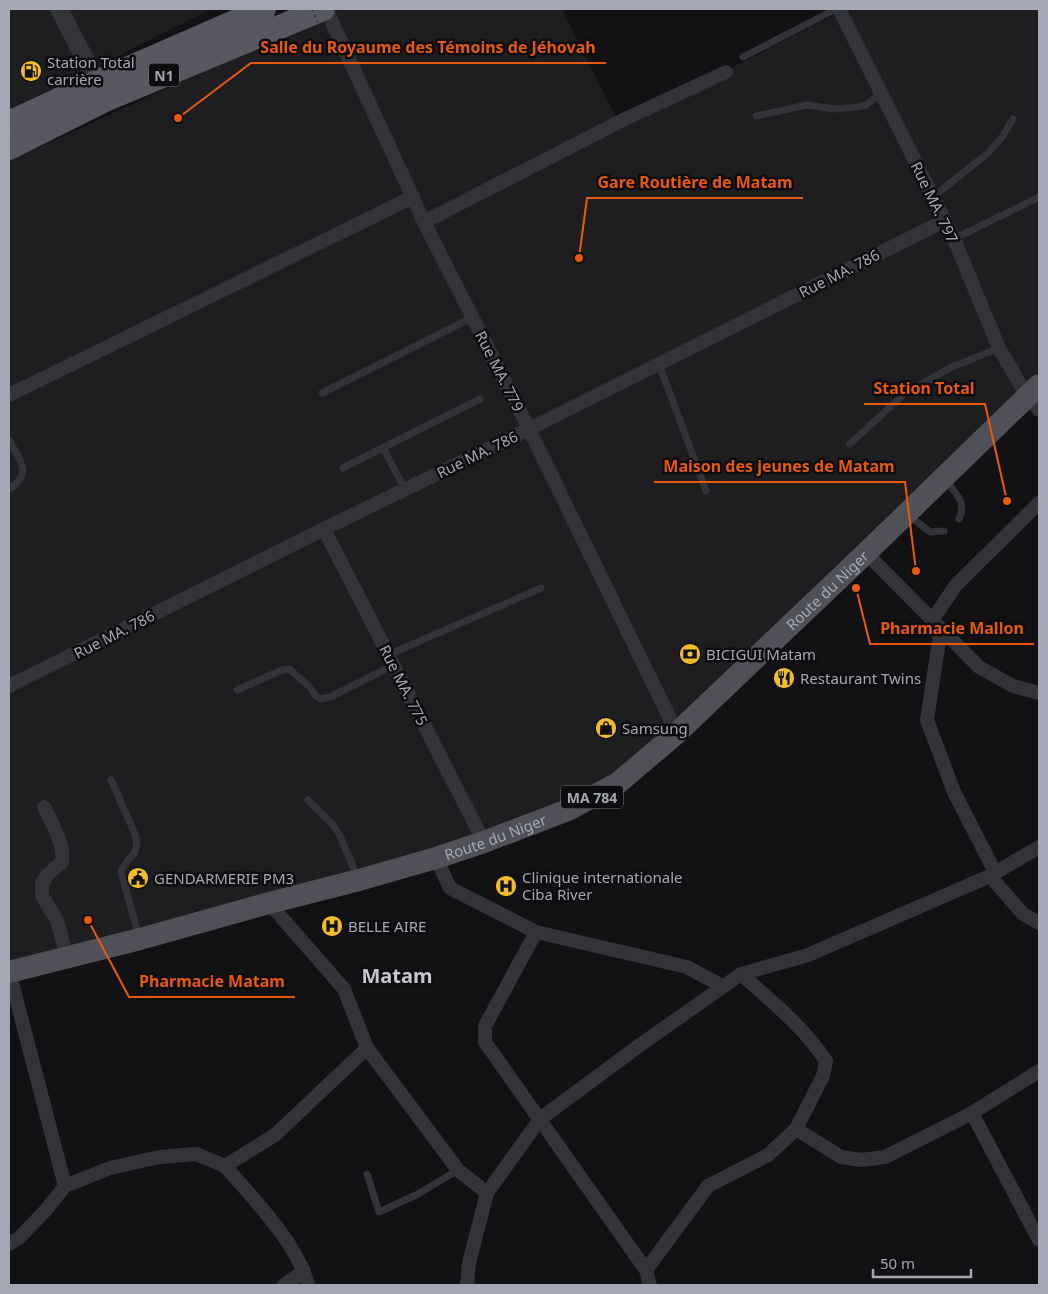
<svg xmlns="http://www.w3.org/2000/svg" width="1048" height="1294" font-family="'Noto Sans',sans-serif">
<rect width="100%" height="100%" fill="#121214"/>
<g fill="#1e1e21">
<polygon points="9,9 212,9 9,110"/>
<polygon points="339,9 562,9 616,118 729,69 834,15 833,9 1039,9 1039,387 677,733 568,810 9,972 9,161"/>
</g>
<g fill="none" stroke-linecap="round" stroke-linejoin="round">
<g stroke="#333439" stroke-width="7">
<polyline points="743,57 836,9"/>
<polyline points="756,116 807,105 834,109 858,107 866,105 881,93"/>
<polyline points="933,197 988,153 1002,137 1013,119"/>
<polyline points="954,239 1039,197"/>
<polyline points="659,364 706,491"/>
<polyline points="322,393 473,317"/>
<path d="M9 440C19 459 34 474 9 489"/>
<polyline points="850,444 904,394 950,368 999,348"/>
<polyline points="383,447 405,490"/>
<polyline points="343,468 480,399"/>
<path d="M946 481C956 494 967 502 959 519"/>
<polyline points="910,516 930,532 944,531"/>
<polyline points="388,655 541,588"/>
<polyline points="237,690 282,670 289,669 309,686 316,696 321,699 330,697 394,665"/>
<polyline points="111,780 135,834 137,844 134,854 127,861 121,872 139,937"/>
<polyline points="308,800 333,825 339,834 358,878"/>
<polyline points="367,1174 379,1212 418,1194 458,1170"/>
</g>
<g stroke="#333439" stroke-width="14">
<polyline points="326,9 424,222 529,429 677,733"/>
<polyline points="839,9 954,239 999,348 1027,396 1039,410"/>
<polyline points="424,222 625,119 726,72"/>
<polyline points="9,395 413,197"/>
<polyline points="324,529 484,842"/>
<polyline points="866,553 979,667 1013,686 1039,693"/>
<polyline points="933,619 956,585 1039,503"/>
<polyline points="941,628 927,720 954,792 995,872"/>
<polyline points="9,686 324,529 529,429 944,221"/>
<path d="M44 807C52 824 65 843 62 862L47 875 42 884V896L57 920 67 958"/>
<polyline points="436,858 450,888 536,932 687,967 722,986"/>
<polyline points="990,876 1023,914 1039,923"/>
<polyline points="269,903 344,989 367,1048 458,1170 487,1193"/>
<polyline points="536,932 485,1026 485,1042 646,1270 650,1285"/>
<polyline points="9,971 65,1186"/>
<path d="M741 974C771 1001 803 1026 826 1061L823 1076 796 1129"/>
<polyline points="972,1113 1039,1240"/>
<path d="M225 1166C254 1200 296 1241 308 1285"/>
<polyline points="9,1244 19,1238 45,1211 65,1186 110,1168 160,1157 196,1154 225,1166 275,1135 367,1048"/>
<polyline points="646,1270 708,1186 768,1155 796,1129 841,1157 861,1160 885,1157 972,1113 1039,1071"/>
<polyline points="284,1285 304,1271"/>
<polyline points="467,1285 469,1263 487,1193 540,1119 640,1045 741,974 808,955 990,876 1039,847"/>
</g>
<polyline stroke="#333439" stroke-width="18" points="59,9 97,82"/>
<path stroke="#4f5058" stroke-width="22" id="s1" d="M9 972 140 939 269 903 359 880 436 858 484 842 568 810 618 783 677 733 866 553 1039 385"/>
<g stroke="#575861" stroke-width="24">
<polyline points="9,123 97,82 264,9"/>
<polyline points="9,148 105,100 323,9"/>
</g>
<polyline stroke="#393b40" stroke-width="2.5" stroke-dasharray="2.5 4" stroke-linecap="butt" points="312,9 318,22"/>
</g>
<defs>
<g id="fuel-disc" transform="scale(1.125)"><circle r="9.5" fill="#f2bb2c" stroke="#0d0d0f"/><path d="M-5.5-6h7V0h2V4h1.3V-2.5L3-4.5l.8-.8L6-3V5H2.5V1h-1V6h-7ZM-4.2-4.7v3.2H.2V-4.7Z" fill="#111"/></g>
<g id="bank-disc" transform="scale(1.125)"><circle r="9.5" fill="#f2bb2c" stroke="#0d0d0f"/><path d="M-6-4H6V4H-6ZM0-2.3a2.3 2.3 0 1 0 0 4.6a2.3 2.3 0 1 0 0-4.6Z" fill="#111"/></g>
<g id="restaurant-disc" transform="scale(1.125)"><circle r="9.5" fill="#f2bb2c" stroke="#0d0d0f"/><path d="M-5-6h1v4h1v-4h1v4h1v-4h1v5L-1.5 .5V6h-2V.5L-5-1ZM5-6V6H3V1.5H1.5Q1.5-4 5-6Z" fill="#111"/></g>
<g id="shop-disc" transform="scale(1.125)"><circle r="9.5" fill="#f2bb2c" stroke="#0d0d0f"/><path d="M-5-2.5h2.3a2.7 3.5 0 0 1 5.4 0H5L5.5 6h-11ZM-1.5-2.5h3a1.5 2.3 0 0 0-3 0Z" fill="#111"/></g>
<g id="civic-disc" transform="scale(1.125)"><circle r="9.5" fill="#f2bb2c" stroke="#0d0d0f"/><path d="M-.6-6.5H3V-4.5H.6V-3L4-1V1h2V6H-6V1h2V-1L-.6-3ZM-1.2 2.5V6h2.4V2.5Z" fill="#111"/></g>
<g id="hospital-disc" transform="scale(1.125)"><circle r="9.5" fill="#f2bb2c" stroke="#0d0d0f"/><path d="M-5-5h3v3.5h4V-5h3V5h-3V1.5h-4V5h-3Z" fill="#111"/></g>
</defs>
<g fill-rule="evenodd">
<use href="#fuel-disc" x="31" y="71"/>
<use href="#bank-disc" x="690" y="654"/>
<use href="#restaurant-disc" x="784" y="678"/>
<use href="#shop-disc" x="606" y="728"/>
<use href="#civic-disc" x="138" y="878"/>
<use href="#hospital-disc" x="506" y="886"/>
<use href="#hospital-disc" x="332" y="926"/>
</g>
<g text-anchor="middle" dominant-baseline="central" stroke-width="5" stroke-linejoin="round" paint-order="stroke">
<g fill="#0d0d0f" stroke="#767a82" stroke-width="1">
<rect x="149" y="63.5" width="30" height="23" rx="4"/>
<rect x="561" y="785.5" width="62" height="23" rx="4"/>
</g>
<g font-size="14" font-weight="bold" fill="#a3a8b4">
<text x="164" y="75">N1</text>
<text x="592" y="797">MA 784</text>
</g>
<g font-size="15" fill="#a3a8b4" stroke="#0d0d0f" text-anchor="start">
<text x="47" y="62">Station Total<tspan x="47" dy="17">carrière</tspan></text>
<text x="706" y="654">BICIGUI Matam</text>
<text x="800" y="678">Restaurant Twins</text>
<text x="622" y="728">Samsung</text>
<text x="522" y="877">Clinique internationale<tspan x="522" dy="17">Ciba River</tspan></text>
<text x="154" y="878">GENDARMERIE PM3</text>
<text x="348" y="926">BELLE AIRE</text>
</g>
<g font-size="15" fill="#a3a8b4" stroke="#0d0d0f">
<text transform="translate(935 202) rotate(64)">Rue MA. 797</text>
<text transform="translate(839 273) rotate(-27)">Rue MA. 786</text>
<text transform="translate(500 371) rotate(63)">Rue MA. 779</text>
<text transform="translate(477 454) rotate(-26)">Rue MA. 786</text>
<text stroke="none"><textPath href="#s1" startOffset="924">Route du Niger</textPath></text>
<text transform="translate(114 634) rotate(-27)">Rue MA. 786</text>
<text transform="translate(404 685) rotate(63)">Rue MA. 775</text>
<text stroke="none"><textPath href="#s1" startOffset="505">Route du Niger</textPath></text>
</g>
<g font-size="20" font-weight="bold" fill="#c4c7d0" stroke="#0d0d0f">
<text x="397" y="975">Matam</text>
</g>
</g>
<path fill="none" stroke="#e8590c" stroke-width="2" d="M178 118L251 63H606M579 258L587 198H803M1007 501L985 404H864M916 571L905 482H654M856 588L870 644H1034M88 920L129 997H295"/>
<g fill="#e8590c" stroke="#0d0d0f" stroke-width="2">
<circle cx="178" cy="118" r="5"/>
<circle cx="579" cy="258" r="5"/>
<circle cx="1007" cy="501" r="5"/>
<circle cx="916" cy="571" r="5"/>
<circle cx="856" cy="588" r="5"/>
<circle cx="88" cy="920" r="5"/>
</g>
<g font-size="16" text-anchor="middle" font-weight="bold" fill="#e8590c" stroke="#0d0d0f" stroke-width="5" stroke-linejoin="round" paint-order="stroke">
<text x="428" y="53">Salle du Royaume des Témoins de Jéhovah</text>
<text x="695" y="188">Gare Routière de Matam</text>
<text x="924" y="394">Station Total</text>
<text x="779" y="472">Maison des jeunes de Matam</text>
<text x="952" y="634">Pharmacie Mallon</text>
<text x="212" y="987">Pharmacie Matam</text>
</g>
<rect width="1048" height="1294" fill="none" stroke="#a3a8b4" stroke-width="20"/>
<path d="M873 1269v8h98v-8" fill="none" stroke="#a3a8b4" stroke-width="2.5"/>
<text x="880" y="1269" font-size="15" fill="#a3a8b4" stroke="#0d0d0f" stroke-width="4" paint-order="stroke">50 m</text>
</svg>
